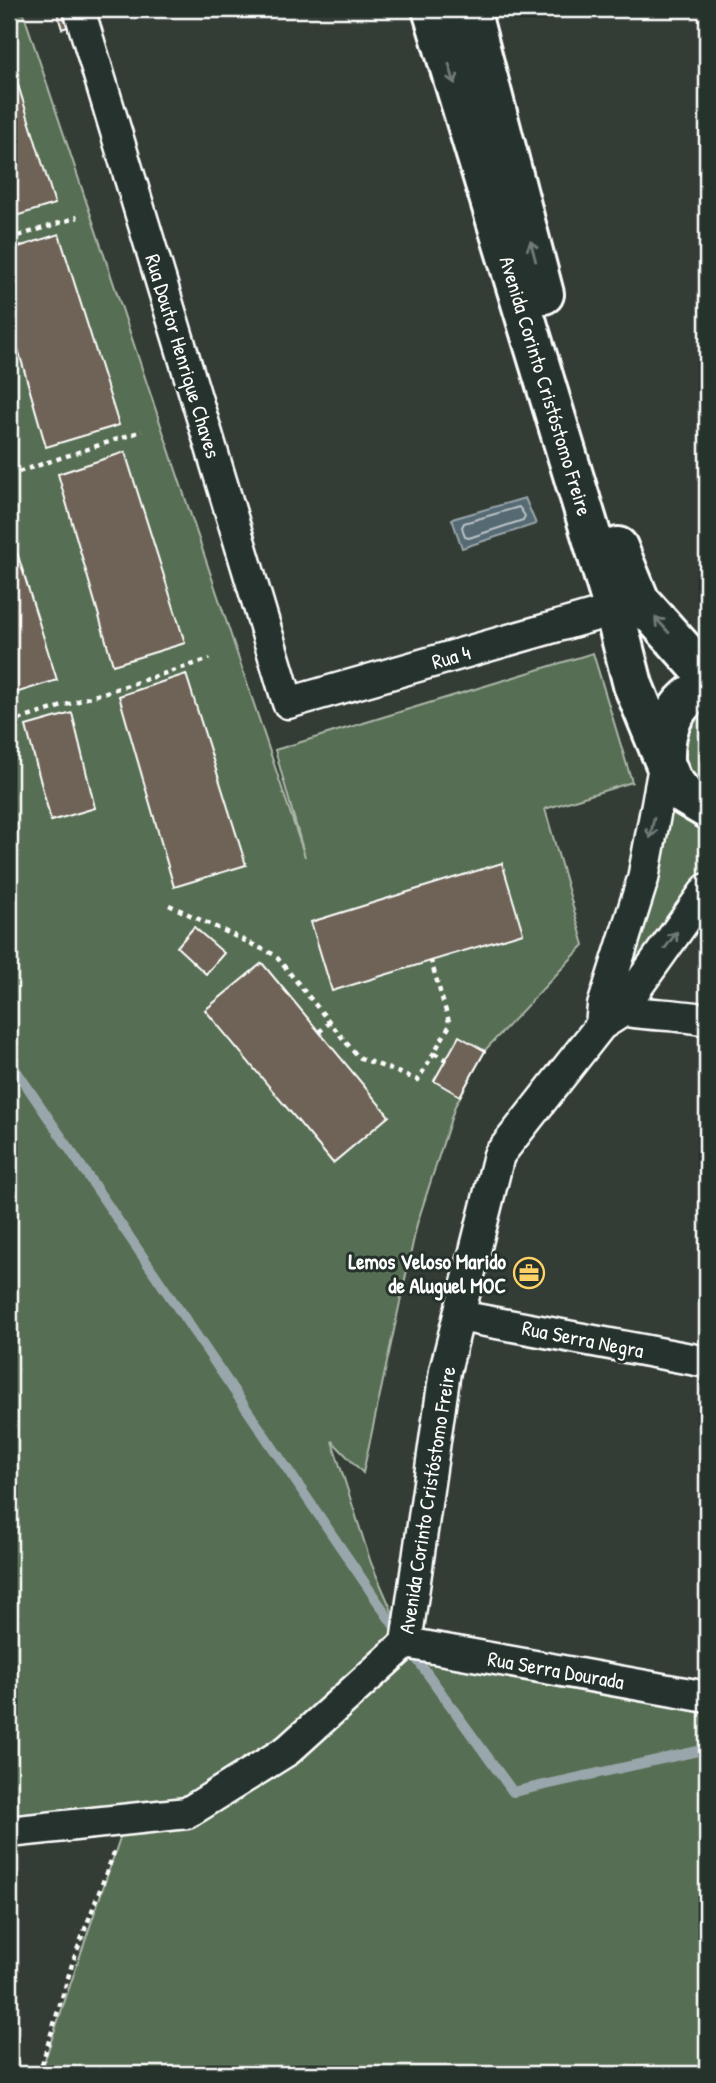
<svg xmlns="http://www.w3.org/2000/svg" width="716" height="2083" font-family="'Patrick Hand',sans-serif">
<rect width="100%" height="100%" fill="#343d35"/>
<filter id="ink" filterUnits="userSpaceOnUse"><feTurbulence type="fractalNoise" baseFrequency=".0143" numOctaves="2"/><feDisplacementMap in="SourceGraphic" scale="14" xChannelSelector="R" yChannelSelector="G"/><feConvolveMatrix kernelMatrix="1 2 1 2 8 2 1 2 1" color-interpolation-filters="sRGB"/></filter>
<g filter="url(#ink)">
<g fill="#576e53" stroke="#abb6a9" stroke-width="2">
<polygon points="9,9 22,9 305,857 275,750 593,653 632,782 545,809 584,945 486,1049 455,1106 417,1224 363,1473 332,1441 371,1563 406,1643 707,1697 707,2074 40,2074 126,1820 9,1831"/>
<polygon points="707,694 707,803 671,741"/>
<polygon points="668,788 707,815 707,877 652,951 620,984"/>
</g>
<polygon fill="#556a73" stroke="#99a6ab" stroke-width="2" points="525,498 536,524 462,548 452,519"/>
<g fill="none" stroke-linecap="round" stroke-linejoin="round">
<polygon stroke="#bbc3c7" stroke-width="2" points="519,507 525,516 523,520 469,538 465,537 462,527 464,523"/>
<g stroke="#99a6ab" stroke-width="10">
<polyline points="9,1060 401,1636"/>
<polyline points="411,1651 513,1792 707,1749"/>
</g>
</g>
<g fill="#6e6457" stroke="#fff" stroke-width="2">
<polygon points="56,9 71,9 76,24 62,29"/>
<polygon points="9,56 55,204 9,218"/>
<polygon points="59,234 119,425 46,447 9,317 9,250"/>
<polygon points="125,452 185,643 113,665 58,474"/>
<polygon points="9,527 57,680 9,695"/>
<polygon points="186,674 246,865 174,887 119,696"/>
<polygon points="72,713 95,808 51,821 26,726"/>
<polygon points="502,863 523,933 332,991 311,922"/>
<polygon points="194,927 224,953 206,974 177,947"/>
<polygon points="262,963 389,1116 333,1163 205,1010"/>
<polygon points="459,1036 485,1051 460,1096 434,1081"/>
</g>
<g fill="none" stroke-linecap="round" stroke-linejoin="round">
<g stroke="#fff" stroke-width="35">
<g id="minor">
<polyline points="79,9 288,703 614,610"/>
<path d="M607 1007C640 1016 674 1013 707 1020"/>
<polyline points="601,1025 603,1006 643,879 665,761"/>
<polyline points="459,1316 707,1362"/>
<polyline points="406,1643 707,1697"/>
<polyline points="9,1832 187,1813 288,1750 406,1643 445,1371 499,1155 601,1025 623,1011 635,990 707,889"/>
</g>
</g>
<g stroke="#fff" stroke-width="44">
<g id="tertiary">
<polyline points="432,9 614,610 633,685 672,780 685,796 707,809"/>
<polyline points="470,9 544,294"/>
<polyline points="618,547 640,601 707,676"/>
<path d="M665 761C664 727 675 700 707 686"/>
</g>
</g>
<g stroke="#fff" stroke-width="4.5" stroke-dasharray="5 5" stroke-linecap="butt">
<polyline points="9,239 78,217"/>
<polyline points="9,475 142,431"/>
<polyline points="9,723 210,659"/>
<polyline points="169,905 275,955 358,1057 418,1080 450,1025 431,961"/>
<polyline points="319,1032 330,1022"/>
<polyline points="434,1053 446,1060"/>
<polyline points="39,2074 73,1961 115,1850"/>
</g>
<use href="#minor" stroke="#26332d" stroke-width="30"/>
<use href="#tertiary" stroke="#26332d" stroke-width="38"/>
</g>
<defs><path id="oneway-shaft" d="M-6 0H5M1.5-3L5.5 0L1.5 3" fill="none" stroke-width="1.6" stroke-linecap="round" stroke-linejoin="round" transform="scale(1.75)"/></defs>
<g stroke="#727a76">
<use href="#oneway-shaft" transform="translate(452 74) rotate(73)"/>
<use href="#oneway-shaft" transform="translate(533 251) rotate(-105)"/>
<use href="#oneway-shaft" transform="translate(662 625) rotate(-132)"/>
<use href="#oneway-shaft" transform="translate(652 828) rotate(101)"/>
<use href="#oneway-shaft" transform="translate(671 940) rotate(-54)"/>
</g>
</g>
<defs>
<g id="office-ring" transform="scale(1.575)"><circle r="9.5" fill="#26332d" stroke="#ffd166" stroke-width="1.5"/><path d="M-6-3h4V-5.5h4V-3h4V5H-6ZM-1-4.5V-3h2v-1.5ZM-6 0V1H6V0Z" fill="#ffd166"/></g>
</defs>
<g fill-rule="evenodd">
<use href="#office-ring" x="529" y="1273"/>
</g>
<g text-anchor="middle" dominant-baseline="central" stroke-width="6" stroke-linejoin="round" paint-order="stroke">
<g font-size="21" fill="#fff" stroke="#26332d">
<text transform="translate(183 356) rotate(73)">Rua Doutor Henrique Chaves</text>
<text transform="translate(546 386) rotate(73)">Avenida Corinto Cristóstomo Freire</text>
<text transform="translate(451 657) rotate(-16)">Rua 4</text>
<text transform="translate(583 1339) rotate(11)">Rua Serra Negra</text>
<text transform="translate(427 1500) rotate(-81)">Avenida Corinto Cristóstomo Freire</text>
<text transform="translate(556 1670) rotate(10)">Rua Serra Dourada</text>
</g>
<g font-size="21" font-weight="bold" fill="#fff" stroke="#26332d" text-anchor="end">
<text x="506" y="1261">Lemos Veloso Marido<tspan x="506" dy="24">de Aluguel MOC</tspan></text>
</g>
</g>
<rect width="716" height="2083" fill="none" stroke="#26332d" stroke-width="35"/>
<rect x="18" y="18" width="681" height="2048" fill="none" stroke="#fff" stroke-width="2.5" filter="url(#ink)"/>
</svg>
